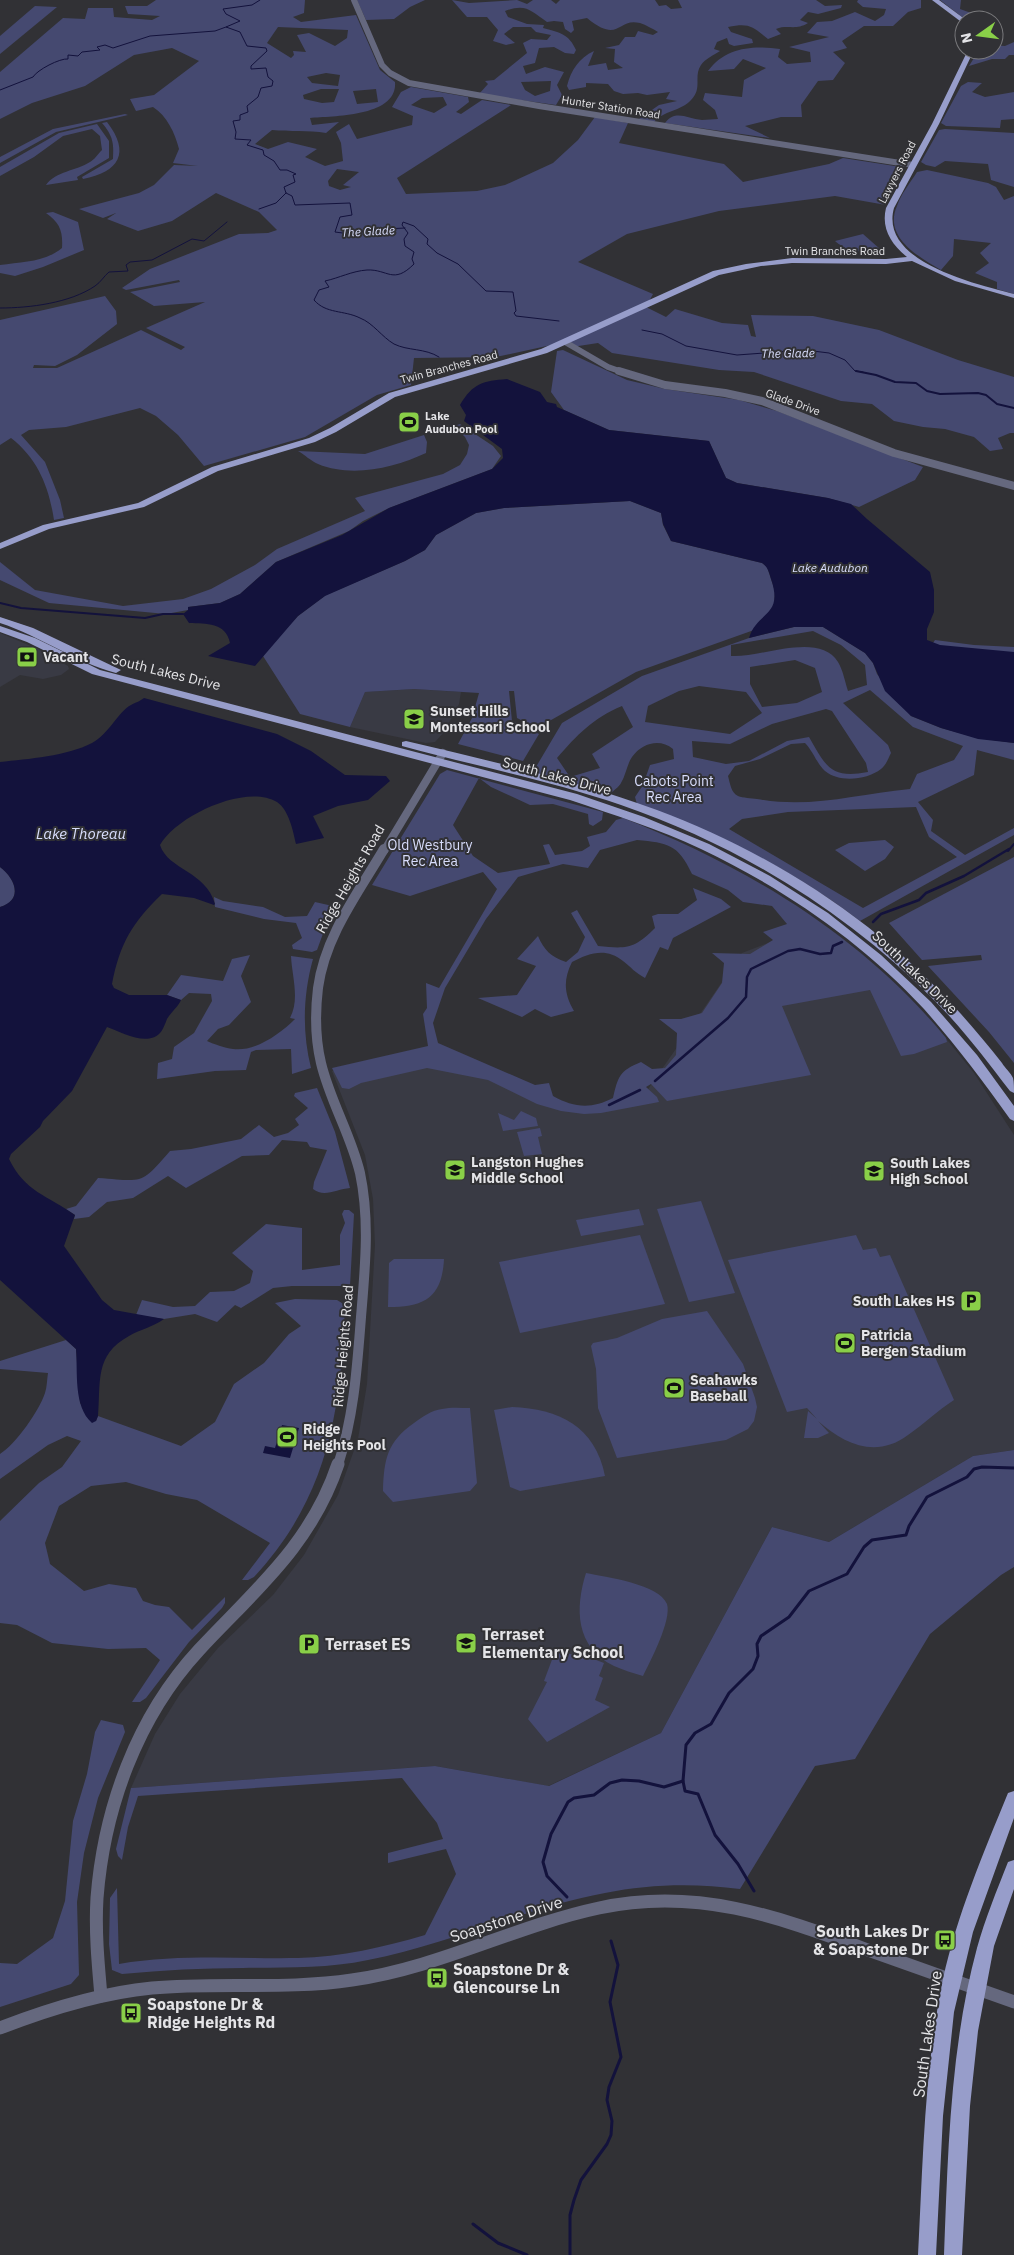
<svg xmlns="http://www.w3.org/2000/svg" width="1014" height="2255" font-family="'IBM Plex Sans',sans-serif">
<rect width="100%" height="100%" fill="#313135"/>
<g fill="#393a44">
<polygon points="0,633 38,649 68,666 69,669 61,675 43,679 20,675 0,687"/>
<polygon points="414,689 461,692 459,704 444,732 435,742 426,743 350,727 365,692"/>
<polygon points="820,923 931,1020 974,1073 1014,1135 1014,1450 973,1456 829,1542 772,1527 661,1733 548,1786 435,1766 131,1788 155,1734 180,1694 218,1648 273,1595 304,1555 338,1495 358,1439 367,1384 375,1245 373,1199 365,1155 332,1071 433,1046 579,1110 642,1098 742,953"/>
</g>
<g fill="#454970" fill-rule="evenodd">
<path d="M156 0H305L304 13 293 17 301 22 356 15 380 70 395 82C398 117 333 116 310 118L312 125 339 122 326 133C308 130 290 132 272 130L255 144 268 149 288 142 317 149 305 157 325 166 343 161 341 143 336 132 349 124 357 139 412 125 413 116 392 107 401 92 411 87 468 97 469 102 456 112 461 114 482 100 511 105 397 178 406 194 477 191 505 185 553 163 578 140 595 117 628 123 619 143 724 164 743 182 829 164 843 158 901 167 886 205 835 196 719 211 627 234 578 262 653 294 646 307 666 317 675 309 722 323 748 325 751 336 756 337 751 315 813 316 879 330 958 360 1014 377V433H1010L998 438 1003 449 990 451 974 437 945 429 923 427 894 421 872 404 841 401 754 372 719 370 612 353 598 343 572 347 565 342 496 357 414 358 411 385 377 395 305 437 204 466 178 435 156 416 140 408 66 427 29 430 21 435 45 462 60 500 64 518 54 520C49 487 38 459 11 438L0 445V320L105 296 116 311 117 324 77 355 55 366 34 365 33 368H57L141 330 181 350 185 347 146 328 205 302 154 306 130 292 180 282 179 280 126 290 122 288 150 269 239 234 268 233 277 230 259 212 216 193 172 221 138 231 107 219 116 213 103 218 79 209 139 193 154 185 174 165 198 166 173 163 179 149C175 133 167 116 153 107L136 111 130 99 154 95 199 61 172 48 134 55 85 86 32 103 0 119V72L63 18 85 19 88 8H113L114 17 152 20 160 16 128 14 125 6H147ZM278 27 348 30 347 38 335 46 309 33 297 35 306 52 293 51 294 55 291 58 267 43ZM326 73 340 75 338 86 312 83 307 77ZM321 89H339L334 102 322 103 304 99 303 95ZM376 89 378 102 357 104 353 91ZM443 97 447 105 434 113 411 105 422 98ZM337 169 359 172 343 185 351 187 340 190 329 186 328 181Z"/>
<polygon points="357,0 425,0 410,7 394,19 366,20"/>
<path d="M452 0 469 3 517 0 527 4 533 0H551L556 4 560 0H655L659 6 666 5 671 9 682 8 678 0H816L825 6 842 5 841 8 818 14 808 12 800 20 808 23C795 31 788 24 776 29L781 34 768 39C752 26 749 23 728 27L731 32 752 39 753 43 734 46 729 44 727 38 717 42 714 49 720 51C714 55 705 59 701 65 693 77 703 88 691 100 681 111 663 111 654 122L639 119 659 105 677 101 666 99 670 92 647 95 638 93 623 94 614 91 608 84 586 83V87L569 90 567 86C571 70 579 58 594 51L588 66 606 63 608 70 623 68 614 62 615 49 605 48 619 45 625 37H635L638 31 653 35 658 32C653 29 646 25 640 23 617 17 620 45 587 18L572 21 574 30 571 33 565 29 563 22 554 21 547 22C531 11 526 3 505 11L508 17 527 24 544 25 543 28C559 32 569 34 576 50L574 54 565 53 554 47 539 48 535 63 523 66 526 74 545 67 564 72 557 85 562 95 556 105 479 94 488 84 485 81 494 80 527 53 523 43 531 39 547 40 551 35 536 32 531 27H513L504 34 515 43 506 45 493 41 498 30 487 17H467ZM551 81 550 91 535 96 525 90 521 82Z"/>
<path d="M858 0H921V8L908 12 893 26H864L842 41 847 48 833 52 845 63 833 80 818 81 801 105 802 117H781L745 126 770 138 665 123C676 109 687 119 702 120 707 120 713 119 718 119L715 110 703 100 705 93 742 97 744 80 766 68 743 59 734 69 708 71C725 47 754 45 780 49L778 57 787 64 811 62 810 52 789 47 829 37 807 33 817 22 832 21 855 12 875 21 884 15 886 9 863 7 857 2Z"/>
<polygon points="940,0 961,0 960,9 985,18 966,20"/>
<polygon points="35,6 57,7 0,54 0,36"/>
<polygon points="1014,42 1014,55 1009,55 1005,59 992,59 969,66 979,50 994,50 994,45 1005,46"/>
<polygon points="968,82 982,83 972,92 985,97 1014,92 1014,119 1001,120 1000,128 946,126 941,123 961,86"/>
<polygon points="125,114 128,115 56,132 0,163 0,157 53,129"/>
<path d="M107 122C131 153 119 172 83 179L82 177 113 159C114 143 113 136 102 123Z"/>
<path d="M97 124 109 141V158L77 177 78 180 46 185C56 171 76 171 90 162 94 160 98 154 102 150L100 136 92 129 63 136 34 157 0 176V167L59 133Z"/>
<polygon points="945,129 1014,133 1014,187 991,180 988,164 945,161 935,167 926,165 921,162 939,130"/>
<path d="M927 170 988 183 996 187 1004 200 1014 196V294L997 289V282L975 273 989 263 980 253 991 243 954 239 953 256 941 270C919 257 883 237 897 206 901 194 910 183 917 172Z"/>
<path d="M53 212 78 222 84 250 43 267 15 276 0 273V265C22 262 45 262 62 248 63 231 60 223 46 213Z"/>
<path d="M863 234 880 249C863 253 849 253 835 241Z"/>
<polygon points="563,350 627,380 665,389 739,400 777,411 923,467 915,480 859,507 828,498 737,483 726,478 709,441 609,430 564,410 551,392 557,351"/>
<polygon points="460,424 493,446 501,456 492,469 389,508 363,521 349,531 276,562 240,594 220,603 188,607 188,610 166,614 49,603 0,580 0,562 35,590 123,606 183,599 211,589 255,565 277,549 365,511 355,498 358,497 443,474 460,465 467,454 469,445 465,437 454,426"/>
<path d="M424 435 427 442 426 453C394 468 352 478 318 464 311 461 305 455 298 451L365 454Z"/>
<polygon points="630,501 661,513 663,525 671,541 762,563 767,567 775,591 774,607 754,630 636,672 537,728 517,718 514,691 509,691 512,721 539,734 523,761 458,744 472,718 479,693 414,689 365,692 350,727 300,714 263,656 269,647 298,616 326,595 405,561 425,550 436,535 476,513 504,508"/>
<path d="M794 627H823L865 653 873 663 877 674 911 716 941 728 978 738 1014 743V760L977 750 974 775 918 802 933 820 931 831 965 855 1014 828V835L860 921C788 866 721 836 637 804L635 797 643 785 650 765 674 759 673 749C660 738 642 743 632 757 627 764 626 775 621 783 619 787 614 790 610 794L533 772 562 723 642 676 749 638ZM813 631 841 645 865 665 867 685 848 691C845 682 843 670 838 662 819 631 761 658 731 656V645ZM795 660 815 668 822 692 797 703 762 707 750 684V667ZM699 686 746 692 762 713 730 734 645 722 648 706 679 691ZM870 690 913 727 963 746 954 760 917 774 910 789C856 794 811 809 757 799 751 798 743 798 738 796 731 793 730 783 728 776L735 766 760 759 791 744 805 743C813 751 817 764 825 771 839 783 867 780 881 769 886 765 888 759 891 753L888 745 843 703ZM622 706 633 727 592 754 600 768 570 777 557 758C577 735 593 718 622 706ZM826 709 832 711 866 763 868 772C831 779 826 767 809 737L787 741 749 761 726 764 693 757 692 741 730 744 772 724ZM916 807 929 837 957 857 863 908 729 829 742 819 788 812Z"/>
<polygon points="935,640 974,645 1014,647 1014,654 931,646"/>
<path d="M447 770 603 812 602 820 593 826 589 824 588 814 553 804 530 805 491 787 479 778 453 825 473 856 498 873 550 864 543 845 549 844 555 855 582 851 590 846 587 837 606 832 616 820 623 818C746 866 861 935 946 1038L947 1042 914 1054 901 1056 870 990 782 1006 811 1075 667 1101 651 1084 646 1087 657 1097 659 1102 601 1113 584 1114 561 1111 537 1104 488 1080 427 1068 361 1083 349 1089 342 1088 332 1068 428 1046 423 1014 427 1008 426 983 439 988 497 889 483 872 410 896 372 885 440 774ZM637 840C668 843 678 844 692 874L728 890 743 902 772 906 787 924 763 932 773 940 750 954 712 953 724 963 722 983 702 1013 681 1019H659L677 1033 676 1055 665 1068 652 1069 641 1062C619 1071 618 1077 613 1098 592 1109 574 1108 553 1096L549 1083 535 1085 438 1043 433 1023 445 988 486 919 518 877 563 864 588 868 600 850Z"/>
<polygon points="885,840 894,847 885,859 865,871 835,850 849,843"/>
<polygon points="1014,857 1014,1063 989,1032 928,966 982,960 981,955 922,960 889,923"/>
<path d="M0 867C15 878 24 900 0 907Z"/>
<path d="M693 888 721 899 731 907 673 938 668 950 660 947 645 978C634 972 632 968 623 961 606 947 589 953 572 962 563 980 564 994 574 1011L551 1017 535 1009 522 1017 478 998 517 995 536 966 517 959 538 936C544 950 551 957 566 962L578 952 585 937 571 913 577 910 598 946C627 949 634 949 655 928L652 916 658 914H678L697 900Z"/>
<polygon points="214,897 223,901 263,907 285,917 307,916 315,902 337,907 324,931 317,950 312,952 293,949 292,945 302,938 296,923 264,919 215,907"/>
<path d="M250 955 241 976 251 1002 229 1025 218 1029 207 1041C214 1044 224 1048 233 1049 255 1052 280 1034 295 1019L290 1018C300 999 292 977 291 956L313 959C303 995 302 1032 311 1068L292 1074 291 1049 256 1050 251 1052 246 1070 215 1071 157 1079 158 1063 172 1059 174 1047 194 1033 212 1001 211 994 189 993 181 1000 167 995 181 975 223 981 232 959Z"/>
<path d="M317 1088 335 1132 350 1188C337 1189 324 1198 313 1189L314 1182 327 1150 310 1147 307 1142 282 1140 269 1155 242 1156 186 1188 168 1176 133 1198 107 1202 89 1217 74 1219 75 1215 66 1209 76 1206 98 1178C143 1181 140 1186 170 1151L191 1149 241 1139 259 1125 274 1137 288 1133 299 1125 295 1119 308 1108 294 1096 295 1093Z"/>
<polygon points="521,1111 536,1118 538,1126 503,1131 498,1113 514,1120"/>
<polygon points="540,1128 542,1136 538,1137 542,1154 524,1156 517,1132"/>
<polygon points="701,1201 735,1293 689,1302 657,1209"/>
<polygon points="639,1209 644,1225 581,1236 576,1220"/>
<polygon points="344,1210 349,1210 354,1214 350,1286 292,1286 273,1288 241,1308 235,1305 217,1322 195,1314 164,1319 136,1315 142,1300 173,1307 195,1306 210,1292 234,1291 250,1283 253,1271 232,1253 266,1224 302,1228 302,1270 340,1265 340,1235 345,1223 342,1214"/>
<polygon points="640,1235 665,1304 520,1333 499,1262"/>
<path d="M856 1235 863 1250 876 1248 880 1257 890 1255 954 1400C937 1411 924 1424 908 1435 876 1459 844 1444 818 1421L829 1433 818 1438H804L808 1411 817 1419 807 1408 787 1412 728 1260Z"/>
<path d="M394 1259H444C442 1298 424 1307 388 1307L389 1263Z"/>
<path d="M295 1299 337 1300 345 1305C341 1410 329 1496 254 1577L248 1580H242L270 1543 197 1500 166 1494 126 1482 91 1486 59 1506 45 1543 50 1564 84 1591 109 1584 136 1588 143 1601 155 1605 169 1607 192 1630 225 1597V1603L222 1608 189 1642 146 1698 140 1702H132L160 1660 146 1648 108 1649 52 1643 17 1625 0 1623V1521L39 1483 62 1467 81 1441 67 1436 48 1445 0 1479V1454C16 1444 39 1411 45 1393 47 1387 47 1379 48 1373L0 1369V1361L66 1340 76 1349 80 1403 96 1421 98 1416 181 1446 215 1422 234 1384 264 1363 289 1334 301 1326 275 1303Z"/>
<polygon points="707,1311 743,1364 755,1398 757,1407 754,1421 748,1429 726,1440 617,1458 598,1408 596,1369 591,1346 593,1343 617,1338 662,1319"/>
<path d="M512 1407C559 1409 595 1426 605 1476L520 1491 510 1487 494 1410Z"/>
<path d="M470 1408 477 1483 470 1491 393 1502 383 1491C384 1459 387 1442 414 1423 422 1417 432 1410 442 1409 451 1407 461 1408 470 1408Z"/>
<path d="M1014 1450V1567L1001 1575 930 1634 855 1759 815 1766 740 1889C695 1883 649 1884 605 1893 524 1908 448 1945 368 1960 326 1969 285 1967 243 1968 203 1968 163 1970 122 1974L112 1970 109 1944 110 1898 117 1888 119 1964C178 1954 238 1959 298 1958 341 1957 384 1947 425 1935L456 1874 446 1849 388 1863V1853L443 1839 437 1823 402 1778 138 1796 128 1827 122 1860 118 1856 116 1849 131 1788 435 1766 549 1786 661 1733 772 1527 829 1542 973 1456Z"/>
<path d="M586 1573C606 1577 659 1584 667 1604 672 1620 650 1662 643 1676 633 1673 623 1670 614 1666 575 1647 575 1608 586 1573Z"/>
<polygon points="556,1649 576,1656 578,1653 604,1663 599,1676 603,1678 595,1700 610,1707 547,1742 528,1719 547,1682 544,1681"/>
<polygon points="101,1720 123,1725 125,1732 98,1798 84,1853 77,1902 79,1975 71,1984 0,2007 0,1963 17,1964 53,1938 65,1901 73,1821 87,1774 95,1732"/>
</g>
<g fill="#13123c">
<path d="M507 379 540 392 547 402 556 404 557 407 564 410 609 430 709 441 726 478 737 483 828 498 851 504 867 519 930 572 934 590V612L927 629V640L940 645 1014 652V743L978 739 941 728 911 716 885 691 873 663 865 653 823 627H794L749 638C757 611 784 617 771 579 769 572 768 567 762 563L671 541 663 524 661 513 630 501 504 508 476 513 436 535 425 550 405 561 325 596 298 616 255 666 208 656 230 643C226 622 206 624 189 623L183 614 188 610V607L220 603 240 594 276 562 342 535 389 508 492 469 503 458 502 449 464 421 466 415 460 405C473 383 483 381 507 379Z"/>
<path d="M144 698 277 734 311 751 345 775 386 776 390 781 368 800 338 806 313 816 324 838 296 844C293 831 289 810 277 802 246 783 176 816 160 845 168 870 206 871 215 904L214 905 194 898 162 894C132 923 120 943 112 984L114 988 129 995H167L181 1000C178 1007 171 1012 167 1019 165 1024 163 1030 160 1033 147 1047 121 1032 107 1027L72 1091 43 1121 40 1127 11 1154 9 1159C25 1192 47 1195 75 1215L64 1246 102 1300 114 1310 164 1319C153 1327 141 1329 129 1336 94 1355 101 1382 98 1416L96 1421 92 1423C73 1406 78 1372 76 1349L0 1280V907C24 900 15 878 0 867V762C28 759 67 756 92 743 108 735 119 711 131 705 136 702 139 702 144 698Z"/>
<polygon points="282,1425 299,1428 290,1458 263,1453 265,1446 275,1448"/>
</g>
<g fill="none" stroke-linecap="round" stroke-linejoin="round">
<g stroke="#13123c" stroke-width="1">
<polyline points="260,0 252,5 223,9 226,14 240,21 226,27 240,32 247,46 266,48 267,51 251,66 251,69 266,68 268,77 273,81 272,86 261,88 258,97 247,106 248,112 240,115 240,120 233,121 236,132 235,139 251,140 247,145 263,150 264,155 274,161 280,170 287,170 296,174 293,175 295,182 284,187 286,193 292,196 295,205 350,203 352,215 340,217 335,232 350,234 368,230 405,228"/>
<path d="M0 90 33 77C37 70 60 58 68 59V55L78 56 82 52 100 50 97 47 105 45 113 48 150 36 215 31 226 27"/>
<polyline points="259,209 276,203 286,193"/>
<path d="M0 308C30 308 70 303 95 286 101 282 104 276 109 272L128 271 126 265 130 262 152 260 192 239 204 241 227 222"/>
<polyline points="642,330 662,334 686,346 737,355 805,350 829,353 845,360 855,371 863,372"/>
<path d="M439 357C425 348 408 351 394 344 382 337 373 323 360 318 344 310 326 314 314 300L319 290 329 287 325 281C339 278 352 271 367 270 388 269 393 285 414 264L412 259 414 252 405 246 404 239 408 233 402 225 403 222 414 226 428 239 427 244 437 253 458 264 486 291 513 292 516 311 514 313 516 316 559 321"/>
</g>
<g stroke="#13123c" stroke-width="2">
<polyline points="856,371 876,375 895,382 916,383 927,391 940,394 978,393 986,395 997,404 1014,408"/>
<polyline points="0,603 21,608 145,618 163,614 183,614"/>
<polyline points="1008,851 1014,844"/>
</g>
<g stroke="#13123c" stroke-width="2.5">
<polyline points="873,922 881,914 919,900 926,893 964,876 1009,849"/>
<polyline points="655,1081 728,1018 746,997 747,977 751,969 788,951 800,949 820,954 831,953 833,946 842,942"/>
<polyline points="609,1105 640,1090"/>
</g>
<g stroke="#13123c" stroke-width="3">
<polyline points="754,1891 738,1864 715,1835 698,1794 685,1791 683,1781 686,1745 695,1733 711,1724 729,1693 753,1669 758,1656 757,1644 761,1636 789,1617 809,1591 847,1574 864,1547 872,1540 906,1535 909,1526 927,1497 967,1477 974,1469 982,1467 1014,1468"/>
<polyline points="567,1897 547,1876 543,1862 551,1834 568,1802 574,1798 594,1795 610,1783 622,1780 639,1781 664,1787 683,1781"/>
<polyline points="473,2224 498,2243 527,2255"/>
<polyline points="570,2255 570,2215 574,2200 581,2180 607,2144 611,2135 612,2121 607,2100 609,2087 621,2057 610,2002 618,1965 611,1941"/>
</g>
<g stroke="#65687e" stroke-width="6">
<polyline points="354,0 382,65 390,73 409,83 539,106 913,165"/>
<polyline points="565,342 608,367 622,372"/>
</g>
<g stroke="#65687e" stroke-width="8">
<polyline points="619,371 665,385 725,393 762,401 894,453 1014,486"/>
<polyline points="384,851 443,753"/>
</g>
<path stroke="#65687e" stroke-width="10" d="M338 1465C354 1416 357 1368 361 1317 365 1269 370 1220 360 1173 351 1135 330 1101 321 1063 315 1038 315 1013 318 988 325 936 358 893 384 849"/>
<g stroke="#65687e" stroke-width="13">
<path d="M101 1996C98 1963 95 1930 97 1898 104 1808 137 1717 199 1650 254 1591 311 1545 338 1464"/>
<path d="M0 2028C49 2009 100 1993 152 1988 219 1982 286 1990 352 1980 438 1968 515 1926 599 1908 696 1887 776 1916 865 1949 915 1967 964 1984 1014 2002"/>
</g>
<g fill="#979dca" fill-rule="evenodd">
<polygon points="932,0 939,0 966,20 964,24"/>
<path d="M968 50H974L939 124 894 208C879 262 976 284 1014 294V298L955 281 912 261 886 264 792 263 761 266 719 275 547 353 395 397 336 432 315 442 218 471 144 507 49 529 0 549V543L43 525 138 503 212 467 309 438 330 428 389 393 541 349 713 271 746 264 792 258 886 259 907 257C891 244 881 228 886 208L932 124Z"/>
<path d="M0 617 33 628 121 670 116 673C75 662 40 636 0 623Z"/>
<path d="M0 626 35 638 100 670 577 794 644 817 709 844 770 876 828 913 881 955 931 1002 977 1055 1014 1106V1121L1010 1119C983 1081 955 1044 924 1009 862 942 783 888 701 849 659 829 614 815 570 800L92 674 27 642 0 632Z"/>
<path d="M406 741C490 761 575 780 657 810 772 853 879 922 961 1014 975 1030 989 1046 1002 1063 1005 1068 1011 1073 1013 1078 1014 1082 1014 1088 1014 1093L1010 1091C986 1060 963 1029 935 1001 847 912 740 846 621 805 549 780 475 766 402 746V742Z"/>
<path d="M1014 1791V1818L973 1932 954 2012 943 2116 936 2255H918C923 2163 924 2070 943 1979 957 1915 983 1854 1008 1793Z"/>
<path d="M1014 1860V1889L994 1946 978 2031 970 2106 962 2255H944C948 2153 950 2048 977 1948 985 1919 997 1890 1008 1862Z"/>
</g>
</g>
<defs>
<g id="stadium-square" transform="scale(1.125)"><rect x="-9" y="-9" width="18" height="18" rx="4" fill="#89cf48" stroke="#313135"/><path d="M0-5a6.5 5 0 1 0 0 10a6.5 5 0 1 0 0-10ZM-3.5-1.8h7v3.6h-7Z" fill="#111"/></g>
<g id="bank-square" transform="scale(1.125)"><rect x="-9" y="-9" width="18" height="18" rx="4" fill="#89cf48" stroke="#313135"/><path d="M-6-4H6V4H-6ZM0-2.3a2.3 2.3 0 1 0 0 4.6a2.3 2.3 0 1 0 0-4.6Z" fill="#111"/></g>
<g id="school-square" transform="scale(1.125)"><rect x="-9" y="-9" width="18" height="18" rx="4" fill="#89cf48" stroke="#313135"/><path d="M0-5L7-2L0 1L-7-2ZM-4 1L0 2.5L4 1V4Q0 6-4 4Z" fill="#111"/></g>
<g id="parking-square" transform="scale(1.125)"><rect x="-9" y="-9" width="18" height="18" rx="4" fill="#89cf48" stroke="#313135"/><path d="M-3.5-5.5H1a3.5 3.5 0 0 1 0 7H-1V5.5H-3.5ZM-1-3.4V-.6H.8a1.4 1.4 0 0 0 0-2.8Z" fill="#111"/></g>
<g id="bus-square" transform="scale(1.125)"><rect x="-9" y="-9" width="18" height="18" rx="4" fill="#89cf48" stroke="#313135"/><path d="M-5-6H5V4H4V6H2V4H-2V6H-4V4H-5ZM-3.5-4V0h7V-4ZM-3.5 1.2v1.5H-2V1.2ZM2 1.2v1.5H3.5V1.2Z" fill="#111"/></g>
</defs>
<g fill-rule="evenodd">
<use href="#stadium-square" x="409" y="422"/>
<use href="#bank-square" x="27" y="657"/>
<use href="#school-square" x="414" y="719"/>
<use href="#school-square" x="455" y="1170"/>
<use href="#school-square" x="874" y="1171"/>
<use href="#parking-square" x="971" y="1301"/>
<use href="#stadium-square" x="845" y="1343"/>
<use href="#stadium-square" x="674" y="1388"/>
<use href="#stadium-square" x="287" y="1437"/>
<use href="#school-square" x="466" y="1643"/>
<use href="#parking-square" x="309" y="1644"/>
<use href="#bus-square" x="945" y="1940"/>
<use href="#bus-square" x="437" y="1978"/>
<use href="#bus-square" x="131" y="2013"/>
</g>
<g text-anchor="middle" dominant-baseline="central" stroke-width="4" stroke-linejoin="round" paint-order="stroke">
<g font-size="11" fill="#e4e4e7" stroke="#313135">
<text transform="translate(611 107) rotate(9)">Hunter Station Road</text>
<text transform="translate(897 172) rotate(-63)">Lawyers Road</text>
<text x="835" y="251">Twin Branches Road</text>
<text transform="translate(449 367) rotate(-15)">Twin Branches Road</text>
<text transform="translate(793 402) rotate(20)">Glade Drive</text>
</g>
<g font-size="11" font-weight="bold" fill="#e4e4e7" stroke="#313135" text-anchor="start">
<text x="425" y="416">Lake<tspan x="425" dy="13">Audubon Pool</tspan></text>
</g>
<g font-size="12" font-style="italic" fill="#d9defd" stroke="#313135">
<text transform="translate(368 231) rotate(-3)">The Glade</text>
<text transform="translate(788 353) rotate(-1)">The Glade</text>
<text x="830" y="567">Lake Audubon</text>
</g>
<g font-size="14" font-weight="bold" fill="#e4e4e7" stroke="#313135" text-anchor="start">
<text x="43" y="657">Vacant</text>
<text x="430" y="711">Sunset Hills<tspan x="430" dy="16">Montessori School</tspan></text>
<text x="471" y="1162">Langston Hughes<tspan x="471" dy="16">Middle School</tspan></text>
<text x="890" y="1163">South Lakes<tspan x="890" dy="16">High School</tspan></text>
<text x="955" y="1301" text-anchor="end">South Lakes HS</text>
<text x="861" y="1335">Patricia<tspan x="861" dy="16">Bergen Stadium</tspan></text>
<text x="690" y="1380">Seahawks<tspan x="690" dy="16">Baseball</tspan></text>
<text x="303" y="1429">Ridge<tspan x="303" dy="16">Heights Pool</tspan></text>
</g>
<g font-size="14" fill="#e4e4e7" stroke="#313135">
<text transform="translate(166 672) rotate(14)">South Lakes Drive</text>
<text transform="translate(557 776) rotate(15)">South Lakes Drive</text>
<text transform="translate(350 879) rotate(-60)">Ridge Heights Road</text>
<text transform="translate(915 972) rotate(44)">South Lakes Drive</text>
<text transform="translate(343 1346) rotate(-85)">Ridge Heights Road</text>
</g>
<g font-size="14" fill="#d8ddfc" stroke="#313135">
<text x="674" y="781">Cabots Point<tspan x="674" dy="16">Rec Area</tspan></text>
<text x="430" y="845">Old Westbury<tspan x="430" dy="16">Rec Area</tspan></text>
</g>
<g font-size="15" font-style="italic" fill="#d9defd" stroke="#313135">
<text x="81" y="833">Lake Thoreau</text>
</g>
<g font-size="16" font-weight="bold" fill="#e4e4e7" stroke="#313135" text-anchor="start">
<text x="482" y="1634">Terraset<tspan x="482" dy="18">Elementary School</tspan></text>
<text x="325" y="1644">Terraset ES</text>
<text x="929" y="1931" text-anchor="end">South Lakes Dr<tspan x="929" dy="18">&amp; Soapstone Dr</tspan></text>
<text x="453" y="1969">Soapstone Dr &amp;<tspan x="453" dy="18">Glencourse Ln</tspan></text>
<text x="147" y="2004">Soapstone Dr &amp;<tspan x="147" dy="18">Ridge Heights Rd</tspan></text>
</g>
<g font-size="16" fill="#e4e4e7" stroke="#313135">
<text transform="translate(506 1919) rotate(-18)">Soapstone Drive</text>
<text transform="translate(927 2034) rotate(-82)">South Lakes Drive</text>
</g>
</g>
<g transform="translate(979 35) rotate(256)"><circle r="24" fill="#313135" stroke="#79797c"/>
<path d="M0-4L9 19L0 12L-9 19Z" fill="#89cf48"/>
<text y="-8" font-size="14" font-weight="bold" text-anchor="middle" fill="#e4e4e7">N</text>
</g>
</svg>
